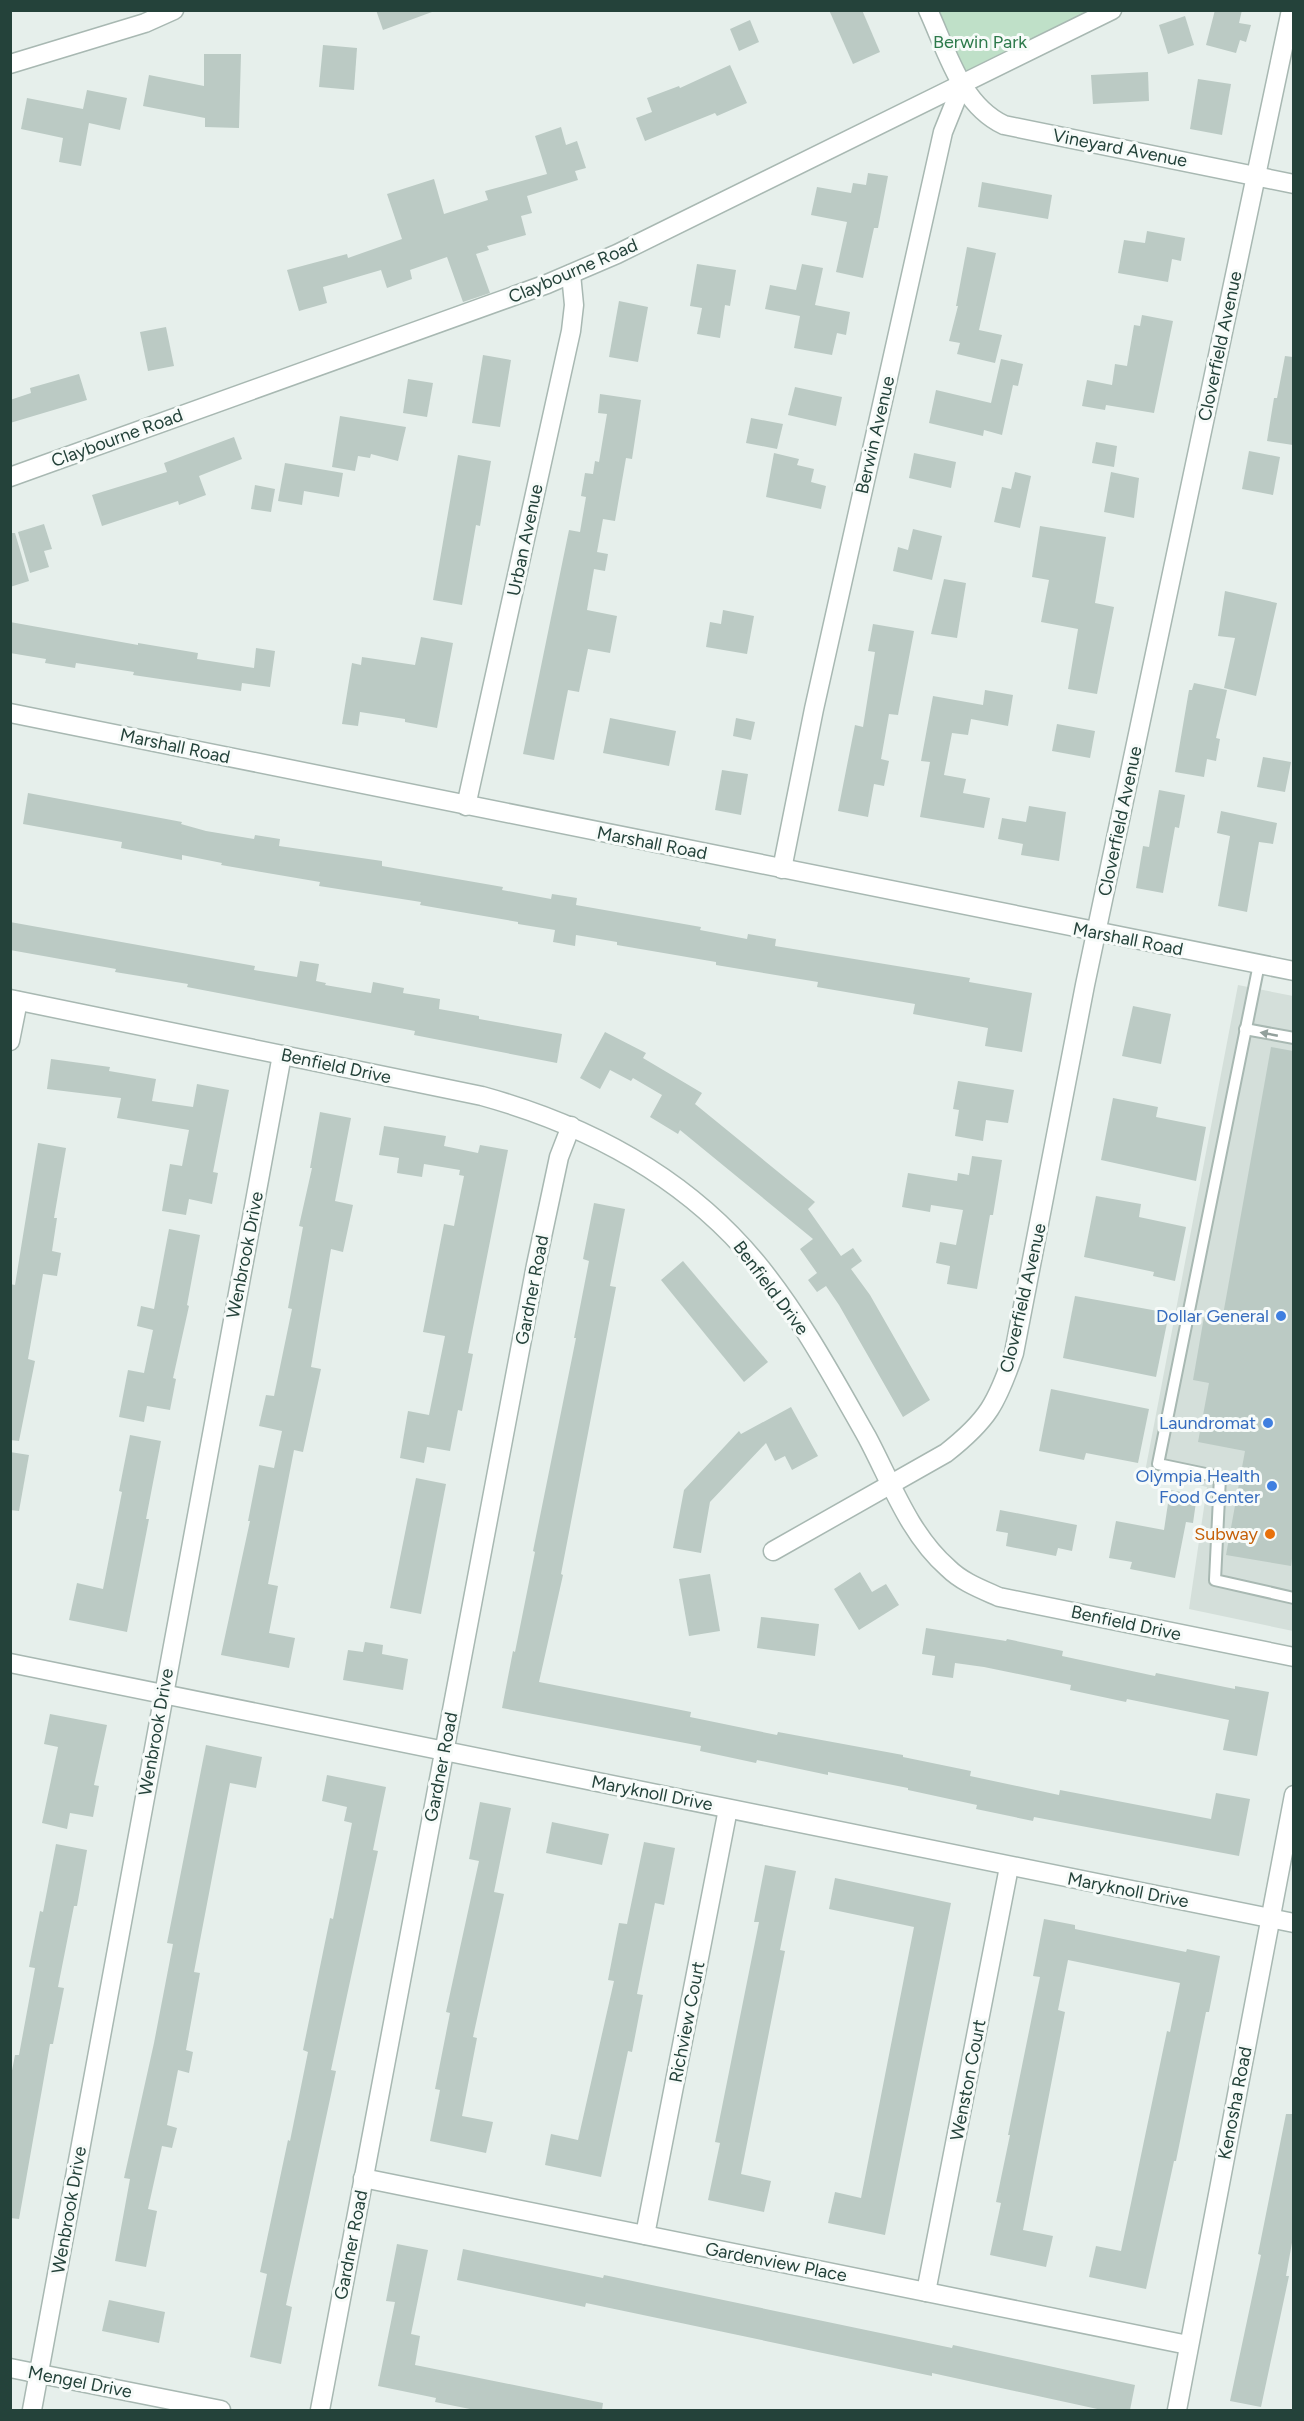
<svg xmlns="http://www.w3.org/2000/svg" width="1304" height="2421" font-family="Figtree,sans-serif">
<rect width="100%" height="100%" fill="#e6efeb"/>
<polygon fill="#d4dfda" points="1238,985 1293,996 1293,1631 1189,1609 1207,1487 1145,1472"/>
<polygon fill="#bfe0c8" points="928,11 1112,11 962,85"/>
<g fill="#bbcac4">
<polygon points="376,10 431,10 432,12 383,30"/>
<polygon points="829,10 862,10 880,52 853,64"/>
<polygon points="1215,10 1242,10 1239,23 1251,25 1246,42 1240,40 1236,53 1206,45"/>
<polygon points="1185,16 1194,45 1168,54 1159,25"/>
<polygon points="750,20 759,42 739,51 730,29"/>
<polygon points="323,45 357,48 354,90 319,87"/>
<polygon points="204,54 241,54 239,128 205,127 205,118 143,106 149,75 204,86"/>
<polygon points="730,65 747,103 717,116 715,113 645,141 636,118 652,112 647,98 679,86 680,88"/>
<polygon points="1148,72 1149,101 1093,104 1091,75"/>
<polygon points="1198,79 1231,84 1222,135 1190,129"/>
<polygon points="87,90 127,98 120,130 89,123 81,166 59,162 63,138 21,129 27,98 83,109"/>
<polygon points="561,127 566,145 577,141 586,168 575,171 578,180 527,196 532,213 521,216 526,235 487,246 489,250 476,254 490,293 463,302 447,257 410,270 412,279 387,288 381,270 323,287 327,303 299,311 287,270 347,254 348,258 402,239 387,194 434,179 444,214 488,200 485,191 547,174 535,136"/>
<polygon points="868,173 888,176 878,228 874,228 863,278 836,272 847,222 811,215 817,187 851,193 853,183 866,185"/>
<polygon points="982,182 1052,195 1048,219 978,207"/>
<polygon points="1147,231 1185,238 1181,261 1172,259 1168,282 1118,273 1124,240 1145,243"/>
<polygon points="967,247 996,253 979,330 1002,335 995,363 957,354 960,343 949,341 958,306 956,306"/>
<polygon points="697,264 736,270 730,306 725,305 720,338 697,334 702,308 690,306"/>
<polygon points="802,264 823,268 815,305 850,312 846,335 837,333 832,355 794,348 800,316 765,309 770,285 796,290"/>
<polygon points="619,301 648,307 638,362 609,357"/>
<polygon points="1142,315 1173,321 1154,413 1106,405 1105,410 1082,406 1087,380 1112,385 1115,364 1127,366 1134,325 1140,326"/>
<polygon points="166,327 174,366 148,371 140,332"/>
<polygon points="483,355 511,360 500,427 472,423"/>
<polygon points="1285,356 1293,357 1293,445 1267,441 1274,398 1277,398"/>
<polygon points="1001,359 1023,364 1018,386 1013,385 1002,435 984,430 983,436 929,423 936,390 991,403"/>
<polygon points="79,374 87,400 10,423 10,400 31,393 30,388"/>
<polygon points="408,379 433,383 427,417 403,413"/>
<polygon points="795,387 842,397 836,426 788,415"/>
<polygon points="600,394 641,400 632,459 626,458 615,521 603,519 597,552 608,554 605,571 594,569 587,610 617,616 610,653 588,649 579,692 568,690 554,760 523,754 569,530 580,532 586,497 581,496 585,473 593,474 595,461 599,462 607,414 598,413"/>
<polygon points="340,416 406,427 398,461 371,454 370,458 358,456 355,471 332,467"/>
<polygon points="751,418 783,424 777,449 746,443"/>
<polygon points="234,437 242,459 199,476 206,495 179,505 178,501 102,526 92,495 167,472 164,463"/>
<polygon points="1096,442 1117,446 1114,467 1092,463"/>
<polygon points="1249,451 1280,457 1273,495 1242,489"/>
<polygon points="774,453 799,459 797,465 814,469 811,482 826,486 821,509 766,497"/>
<polygon points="914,453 956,462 951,488 909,478"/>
<polygon points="458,455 491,461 480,526 476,525 462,605 433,600"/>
<polygon points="285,463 343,473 339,497 304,491 302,505 278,501"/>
<polygon points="1015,472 1031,476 1020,528 994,522 1002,487 1011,489"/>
<polygon points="1111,472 1139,478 1134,518 1104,512"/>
<polygon points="255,485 275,489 271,512 251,509"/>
<polygon points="44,524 52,549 44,551 49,567 30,573 18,532"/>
<polygon points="1040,526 1106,537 1095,603 1114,607 1097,694 1068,689 1078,629 1041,622 1049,580 1032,577"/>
<polygon points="913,529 942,536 932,580 893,571 898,547 908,550"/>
<polygon points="10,533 15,533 29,581 10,587"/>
<polygon points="944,579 966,583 957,638 931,634"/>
<polygon points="1225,591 1277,603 1256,696 1224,688 1235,638 1218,636"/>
<polygon points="723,610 754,616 747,654 706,647 710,622 721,624"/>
<polygon points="10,622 138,645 138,643 198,653 197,659 254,668 256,648 275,651 270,687 242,683 241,691 133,675 134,672 76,663 75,668 45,663 46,659 10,653"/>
<polygon points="873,624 914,631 898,715 889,714 881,759 889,761 884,786 874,784 868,817 838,811 855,725 863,727 875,652 868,651"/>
<polygon points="421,637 453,643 437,728 405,722 405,719 360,712 358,726 342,724 352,663 361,665 362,657 415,665"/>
<polygon points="1194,683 1227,690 1216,738 1220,739 1216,761 1207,759 1204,777 1175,772 1189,690 1192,690"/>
<polygon points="985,690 1013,695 1008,726 971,719 968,735 952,733 944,775 966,779 963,793 990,798 984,828 920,817 930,762 921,761 933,696 983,705"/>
<polygon points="610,718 676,731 669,766 603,753"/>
<polygon points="736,718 755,722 751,740 733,736"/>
<polygon points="1057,724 1095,731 1090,758 1052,751"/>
<polygon points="1263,757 1291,762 1285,792 1257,787"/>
<polygon points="722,770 748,774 741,815 715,810"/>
<polygon points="1159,790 1185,795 1179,828 1175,827 1163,893 1136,888 1143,846 1149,847"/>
<polygon points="28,793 182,822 181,824 206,831 254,839 255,835 280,839 279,846 382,861 382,866 503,887 502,890 551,899 552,894 577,898 576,905 701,927 700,930 747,939 748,934 776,939 775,946 970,978 969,982 1032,993 1022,1052 985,1046 988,1028 913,1014 915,1004 817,987 818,982 716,965 716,962 617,945 617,942 576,935 575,946 553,942 555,930 518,924 518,922 420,905 421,902 319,886 320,882 221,865 222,863 182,855 182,860 121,848 122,842 23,824"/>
<polygon points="1029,806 1066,812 1059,861 1021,855 1023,844 998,839 1002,818 1026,822"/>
<polygon points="1221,811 1277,823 1273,844 1259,842 1247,912 1218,906 1230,836 1217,833"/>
<polygon points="10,922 255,966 254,970 297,977 300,961 319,964 316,981 326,983 325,985 371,993 373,982 404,988 403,993 440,999 439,1009 479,1016 479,1019 562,1034 557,1063 414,1035 415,1031 187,987 188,984 115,972 116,969 10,950"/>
<polygon points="1133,1006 1171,1014 1161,1064 1122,1056"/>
<polygon points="605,1032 646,1053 643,1058 702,1093 695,1104 815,1202 808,1209 841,1256 853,1248 862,1261 851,1269 870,1295 930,1400 903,1417 839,1305 826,1286 817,1292 808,1280 817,1273 800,1249 813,1239 680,1130 678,1134 650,1117 662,1095 633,1078 631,1081 610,1070 600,1089 580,1078"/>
<polygon points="1271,1047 1293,1051 1293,1551 1291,1566 1226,1555 1245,1451 1198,1442 1209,1383 1193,1380 1205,1311 1223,1315"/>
<polygon points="51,1059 110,1067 109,1071 156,1079 152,1101 193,1107 197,1084 229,1090 213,1172 218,1173 212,1204 189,1199 186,1215 162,1211 170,1164 182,1166 189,1130 117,1118 121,1098 47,1089"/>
<polygon points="958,1081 1014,1090 1008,1123 986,1120 983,1141 955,1136 959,1110 953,1109"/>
<polygon points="1113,1098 1158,1107 1156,1117 1206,1127 1196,1181 1101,1160"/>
<polygon points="320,1112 351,1118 335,1201 353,1205 343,1252 331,1249 311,1367 321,1369 303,1452 294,1450 268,1584 278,1586 269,1633 295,1638 289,1668 221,1655 250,1521 248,1521 259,1465 274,1468 282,1431 259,1426 266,1395 274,1396 292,1309 288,1308 303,1227 299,1226 312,1168 310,1168"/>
<polygon points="384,1126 446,1136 444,1146 478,1153 480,1145 508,1150 468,1353 473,1354 462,1411 458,1410 450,1451 427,1447 424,1463 400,1458 408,1411 429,1415 445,1336 423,1332 444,1224 454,1226 464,1176 459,1175 460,1170 424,1164 422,1177 397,1173 399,1158 379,1155"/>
<polygon points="38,1143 66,1148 54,1218 57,1218 52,1251 61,1253 57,1276 43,1274 28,1359 35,1361 19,1441 10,1440 10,1284 15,1285"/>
<polygon points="972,1156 1002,1160 993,1215 990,1215 977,1289 947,1284 950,1266 936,1263 940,1242 956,1245 963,1210 931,1205 930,1212 902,1207 908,1173 957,1181 958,1173 969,1175"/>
<polygon points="1096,1196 1141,1204 1139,1217 1186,1227 1175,1281 1153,1276 1154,1272 1084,1257"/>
<polygon points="594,1203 625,1209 610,1286 616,1287 561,1574 563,1575 539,1682 691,1712 690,1717 777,1735 778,1732 903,1755 903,1757 971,1771 970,1776 1059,1795 1060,1790 1211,1819 1216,1793 1250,1799 1239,1856 1034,1817 1033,1821 976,1809 977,1805 908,1790 908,1788 828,1772 828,1775 757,1760 756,1763 700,1751 701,1746 502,1708 513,1651 515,1652 535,1552 533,1551 576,1338 574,1338 589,1261 583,1259"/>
<polygon points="169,1229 200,1235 187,1305 189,1306 173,1378 176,1379 170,1410 147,1406 144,1422 119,1417 128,1370 144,1373 153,1330 137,1326 141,1306 154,1309"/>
<polygon points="683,1261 768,1362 744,1382 661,1280"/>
<polygon points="1075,1296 1169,1313 1156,1377 1063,1358"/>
<polygon points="1051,1389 1149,1409 1138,1463 1086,1453 1084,1460 1039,1451"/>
<polygon points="791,1407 818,1456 792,1470 785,1456 775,1461 766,1443 710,1502 701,1553 673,1548 684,1490 739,1431 741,1434"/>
<polygon points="130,1435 161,1441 146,1519 149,1519 127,1632 69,1620 77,1583 103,1589 122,1492 119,1491"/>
<polygon points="10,1452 29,1455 19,1511 10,1510"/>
<polygon points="416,1478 446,1484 421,1614 390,1608"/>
<polygon points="1170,1490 1197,1495 1193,1523 1186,1522 1175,1578 1130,1569 1132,1562 1109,1558 1116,1521 1164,1530"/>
<polygon points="1000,1510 1077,1525 1072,1551 1058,1548 1056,1556 1006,1546 1008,1533 996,1531"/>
<polygon points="860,1572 872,1592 886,1584 899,1605 859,1630 834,1589"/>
<polygon points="710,1574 720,1631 689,1636 679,1579"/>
<polygon points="761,1617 819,1624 815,1656 757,1648"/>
<polygon points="926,1628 1006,1641 1007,1639 1063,1651 1062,1656 1155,1676 1156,1673 1235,1689 1235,1686 1269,1692 1257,1756 1223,1750 1229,1720 1127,1699 1126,1702 1070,1690 1071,1685 984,1667 955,1663 953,1678 932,1675 935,1656 922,1654"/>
<polygon points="365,1642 383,1645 382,1654 408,1659 403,1690 343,1680 348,1650 363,1652"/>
<polygon points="50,1714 107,1725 94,1785 99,1786 93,1817 70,1813 67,1829 42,1823 58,1747 44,1744"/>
<polygon points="206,1745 262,1757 256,1788 230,1783 194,1972 200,1973 186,2050 193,2052 189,2073 178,2070 167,2125 177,2128 172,2148 162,2146 148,2209 157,2211 146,2267 115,2261 130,2179 124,2178 154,2043 173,1944 167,1943"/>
<polygon points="327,1775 386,1787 373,1850 378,1851 331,2070 336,2071 286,2305 292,2307 281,2364 250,2357 267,2274 260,2272 288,2140 290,2141 308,2052 303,2050 330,1918 333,1919 352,1823 344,1821 347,1807 322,1801"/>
<polygon points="480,1802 511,1808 494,1892 504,1894 473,2037 477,2038 462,2116 493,2122 486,2153 430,2141 440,2090 435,2089 450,2013 446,2012 479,1861 469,1859"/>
<polygon points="552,1822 609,1834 602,1865 546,1853"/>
<polygon points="644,1842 675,1848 664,1905 655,1903 637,1994 643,1995 632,2052 628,2051 601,2177 545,2165 551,2134 578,2140 614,1981 608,1980 619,1923 627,1924"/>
<polygon points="56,1844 87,1850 77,1906 74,1906 58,1987 64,1988 53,2044 50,2044 19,2219 10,2218 10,2081 15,2055 19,2055 35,1968 29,1967 40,1911 43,1912"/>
<polygon points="765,1865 796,1871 780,1950 785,1951 741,2174 771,2181 764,2212 708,2200 720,2143 715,2142 759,1922 754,1922"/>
<polygon points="835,1878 951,1903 885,2235 828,2223 835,2192 861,2198 914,1927 829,1909"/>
<polygon points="1044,1919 1075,1925 1075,1929 1186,1952 1187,1949 1220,1956 1209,2012 1206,2012 1176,2161 1174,2161 1146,2289 1089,2277 1096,2246 1121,2251 1167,2031 1170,2032 1180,1983 1068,1960 1058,2010 1065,2012 1023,2230 1053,2236 1046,2267 990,2255 1001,2203 996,2202 1010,2135 1008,2135 1040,1977 1033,1976"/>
<polygon points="1286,2114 1293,2114 1293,2237 1286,2276 1289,2276 1261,2407 1230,2401 1261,2255 1258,2254"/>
<polygon points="397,2244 428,2250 411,2334 420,2336 415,2365 603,2403 602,2410 475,2410 435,2402 436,2398 378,2386 395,2302 386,2301"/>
<polygon points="463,2249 603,2278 604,2275 952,2348 953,2345 1135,2385 1130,2410 1102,2410 932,2373 932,2376 586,2303 585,2307 457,2280"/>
<polygon points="109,2300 165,2312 159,2343 102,2331"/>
</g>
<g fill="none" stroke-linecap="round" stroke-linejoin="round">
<g stroke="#a8b8b2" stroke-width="14">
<g id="service">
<polyline points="1259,964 1158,1464 1220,1477 1215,1580 1294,1598"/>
<polyline points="1245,1029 1294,1038"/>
</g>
</g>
<g stroke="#a8b8b2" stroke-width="21">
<g id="minor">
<path d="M928 10C947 51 961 105 1004 125L1294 184"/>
<polyline points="10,64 145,23 174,10"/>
<polyline points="10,477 547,284 617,254 1112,10"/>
<polyline points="466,806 571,331 574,305 571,274"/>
<polyline points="782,869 814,709 943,132 962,85"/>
<path d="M10 999 482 1096C587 1125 684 1176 755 1261 799 1314 833 1377 867 1437 891 1482 909 1534 948 1568 962 1582 981 1589 999 1597L1294 1657"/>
<polyline points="10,1041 18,1001"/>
<path d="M773 1551 946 1453C988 1420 997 1403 1014 1353L1085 985 1291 10"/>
<polyline points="10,1663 1294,1923"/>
<polyline points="363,2178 1188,2345"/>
<polyline points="645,2235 728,1809"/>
<polyline points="926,2292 1009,1867"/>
<polyline points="10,2368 221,2410"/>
<polyline points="32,2410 282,1055"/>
<polyline points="320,2410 536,1265 559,1157 571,1126"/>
<polyline points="1177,2410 1294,1795"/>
</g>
</g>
<g stroke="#a8b8b2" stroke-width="21">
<polyline id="tertiary" points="10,713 1294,971"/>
</g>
<use href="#service" stroke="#fff" stroke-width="10"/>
<use href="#minor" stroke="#fff" stroke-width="18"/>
<use href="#tertiary" stroke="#fff" stroke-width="18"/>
</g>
<defs><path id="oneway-solid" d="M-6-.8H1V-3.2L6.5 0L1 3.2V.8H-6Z" transform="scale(1.5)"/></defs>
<use fill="#92a09c" href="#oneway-solid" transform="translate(1269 1034) rotate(-169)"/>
<g fill="#3f7fe0" stroke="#f7fbf9" stroke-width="2">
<circle cx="1281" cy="1316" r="6"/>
<circle cx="1268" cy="1423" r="6"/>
<circle cx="1272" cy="1486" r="6"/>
</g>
<circle fill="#e8710a" stroke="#f7fbf9" stroke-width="2" cx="1270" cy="1534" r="6"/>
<g text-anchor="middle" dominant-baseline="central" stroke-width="6" stroke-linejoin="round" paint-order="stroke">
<g font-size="18" fill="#2d7a4b" stroke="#f7fbf9">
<text x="980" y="42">Berwin Park</text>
</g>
<g font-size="18" fill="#24423a" stroke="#f7fbf9">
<text transform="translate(1120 148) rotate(11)">Vineyard Avenue</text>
<text transform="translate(573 271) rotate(-23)">Claybourne Road</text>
<text transform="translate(1220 346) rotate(-78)">Cloverfield Avenue</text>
<text transform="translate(875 435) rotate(-77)">Berwin Avenue</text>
<text transform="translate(117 438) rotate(-20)">Claybourne Road</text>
<text transform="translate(525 540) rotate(-78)">Urban Avenue</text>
<text transform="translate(175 746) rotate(12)">Marshall Road</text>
<text transform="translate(1120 821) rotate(-78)">Cloverfield Avenue</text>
<text transform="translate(652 843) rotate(11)">Marshall Road</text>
<text transform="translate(1128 939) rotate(11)">Marshall Road</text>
<text transform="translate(336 1066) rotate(12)">Benfield Drive</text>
<text transform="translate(245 1255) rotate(-79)">Wenbrook Drive</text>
<text transform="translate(771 1288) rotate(53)">Benfield Drive</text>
<text transform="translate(532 1290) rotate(-79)">Gardner Road</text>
<text transform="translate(1023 1298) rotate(-77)">Cloverfield Avenue</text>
<text transform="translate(1126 1623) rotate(12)">Benfield Drive</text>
<text transform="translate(156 1732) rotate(-80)">Wenbrook Drive</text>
<text transform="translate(441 1767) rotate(-79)">Gardner Road</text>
<text transform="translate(652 1793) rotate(11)">Maryknoll Drive</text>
<text transform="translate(1128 1890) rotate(11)">Maryknoll Drive</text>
<text transform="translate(687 2022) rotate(-79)">Richview Court</text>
<text transform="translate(968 2080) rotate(-79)">Wenston Court</text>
<text transform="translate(1235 2103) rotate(-79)">Kenosha Road</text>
<text transform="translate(69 2210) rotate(-80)">Wenbrook Drive</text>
<text transform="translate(351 2245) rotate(-79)">Gardner Road</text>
<text transform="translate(776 2262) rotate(11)">Gardenview Place</text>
<text transform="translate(80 2382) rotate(11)">Mengel Drive</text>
</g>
<g font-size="18" fill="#366cbe" stroke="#f7fbf9" text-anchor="end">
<text x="1269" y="1316">Dollar General</text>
<text x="1256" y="1423">Laundromat</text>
<text x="1260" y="1476">Olympia Health<tspan x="1260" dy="21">Food Center</tspan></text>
</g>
<g font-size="18" fill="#c56008" stroke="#f7fbf9" text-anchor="end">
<text x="1258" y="1534">Subway</text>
</g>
</g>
<rect width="1304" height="2421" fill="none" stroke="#24423a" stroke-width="24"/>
</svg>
